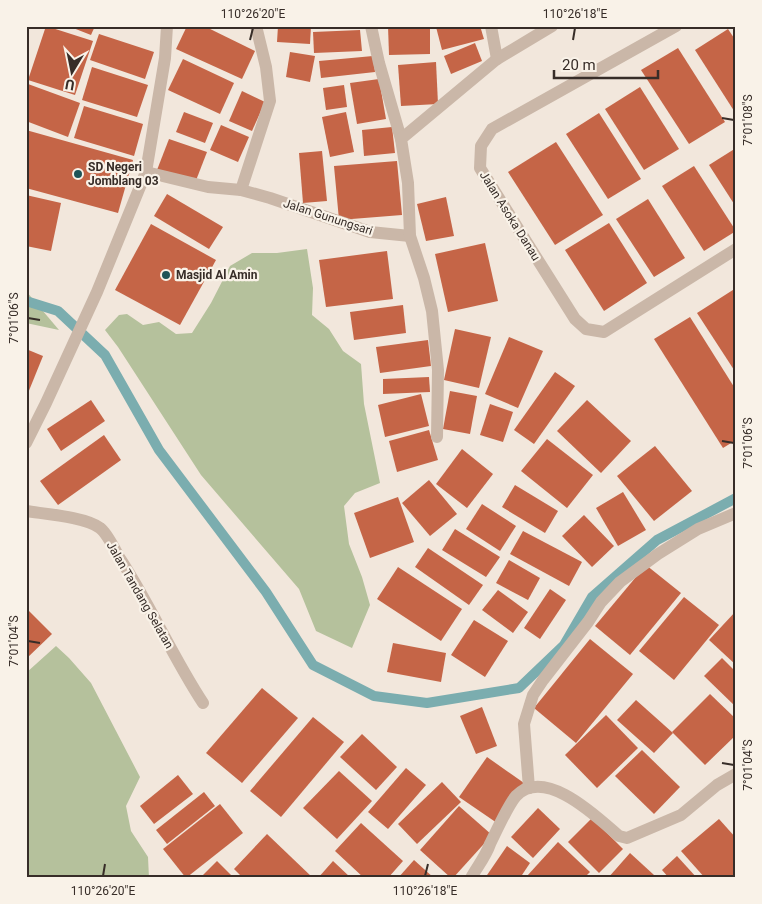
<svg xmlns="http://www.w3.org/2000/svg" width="762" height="904" font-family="Roboto,sans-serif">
<rect width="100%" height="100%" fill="#f2e7dc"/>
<g fill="#b5c19c">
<polygon points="307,249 313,288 312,315 329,329 343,351 361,364 364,404 380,483 355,493 344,506 349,544 362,577 370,605 352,648 316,631 299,589 201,475 118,347 105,330 119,315 127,314 143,325 159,322 176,334 192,333 211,303 230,266 252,253 277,253"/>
<polygon points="26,291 59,330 26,323"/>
<polygon points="56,646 69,658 91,683 140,777 126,806 131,831 148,857 149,878 26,878 26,673"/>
</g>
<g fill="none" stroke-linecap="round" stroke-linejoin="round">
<polyline stroke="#7badaf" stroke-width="10" points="26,301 58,311 105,355 159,450 266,592 313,665 374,696 427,703 519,688 564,645 592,597 657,540 736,498"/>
</g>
<g fill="#c56547">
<polygon points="46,26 93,41 75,95 28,80"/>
<polygon points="68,26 95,26 91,35"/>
<polygon points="187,26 204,26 255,51 242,79 176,49"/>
<polygon points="278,26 311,26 310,44 277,42"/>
<polygon points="388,26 430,26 430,54 389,55"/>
<polygon points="440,26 480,26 484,39 442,50 436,27"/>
<polygon points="728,29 736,41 736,114 695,50"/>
<polygon points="360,30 362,51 314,53 313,32"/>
<polygon points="99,34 154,52 145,79 90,60"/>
<polygon points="475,43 482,61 451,74 444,56"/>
<polygon points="678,48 725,122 689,144 641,70"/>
<polygon points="290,52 315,56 310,82 286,77"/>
<polygon points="373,56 375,72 321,78 319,61"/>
<polygon points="183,59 234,83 220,114 168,90"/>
<polygon points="436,62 438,104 401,106 398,65"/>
<polygon points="92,67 148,85 137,117 82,100"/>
<polygon points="379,79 386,119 357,124 350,83"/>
<polygon points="28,84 80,103 68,137 26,121 26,88"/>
<polygon points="344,85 347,107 326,110 323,88"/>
<polygon points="640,87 679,149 644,170 605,109"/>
<polygon points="242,91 265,102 252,131 229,121"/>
<polygon points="84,106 143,124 134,156 74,138"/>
<polygon points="184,112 213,123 205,143 176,132"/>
<polygon points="346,112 354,152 330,157 322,117"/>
<polygon points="599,113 641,179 608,199 566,134"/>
<polygon points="221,125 249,137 238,162 210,150"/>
<polygon points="392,127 395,153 364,156 362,130"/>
<polygon points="26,130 133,160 118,213 26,188"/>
<polygon points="169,139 207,152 195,183 157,170"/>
<polygon points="556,142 603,215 555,245 508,172"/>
<polygon points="736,148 736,207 709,165"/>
<polygon points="322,151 327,201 303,203 299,153"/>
<polygon points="397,161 402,215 339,220 334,166"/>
<polygon points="694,166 736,231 704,251 662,186"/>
<polygon points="167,194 223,227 209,249 154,216"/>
<polygon points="26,195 61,203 51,251 26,246"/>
<polygon points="446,197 454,236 426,241 417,204"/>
<polygon points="648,199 685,258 654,277 616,219"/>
<polygon points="609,223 647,283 604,311 565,250"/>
<polygon points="151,224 216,260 180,325 115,290"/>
<polygon points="485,243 498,301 448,312 435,254"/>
<polygon points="387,251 393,299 326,307 319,260"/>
<polygon points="736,288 736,373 697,313"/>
<polygon points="403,305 406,333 354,340 350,312"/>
<polygon points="690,317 736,390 736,440 723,448 654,339"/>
<polygon points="455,329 491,337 479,388 444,380"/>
<polygon points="509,337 543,351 518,408 485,394"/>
<polygon points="428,340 431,366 380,373 376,347"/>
<polygon points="26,349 43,356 26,398"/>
<polygon points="555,372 575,386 534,444 514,430"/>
<polygon points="429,377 430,392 383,394 383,379"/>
<polygon points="450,391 477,396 470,434 443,429"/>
<polygon points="421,394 429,426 385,437 378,405"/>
<polygon points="91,400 105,421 61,451 47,429"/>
<polygon points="587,400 631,441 601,473 557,431"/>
<polygon points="490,404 513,412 503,442 480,435"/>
<polygon points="429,430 438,460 397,472 389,441"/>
<polygon points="104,435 121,460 58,505 40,481"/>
<polygon points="547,439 593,475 567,508 521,471"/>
<polygon points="655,446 692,491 654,521 617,476"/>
<polygon points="462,449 493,474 467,508 436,484"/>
<polygon points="429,480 457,514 430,536 402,503"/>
<polygon points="515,485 558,511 545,533 502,507"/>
<polygon points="623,492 646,530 618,546 596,508"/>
<polygon points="398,497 414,542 370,558 354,513"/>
<polygon points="482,504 516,526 500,551 466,529"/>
<polygon points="584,515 614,546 592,567 562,536"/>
<polygon points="455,529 500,557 486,577 442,550"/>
<polygon points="523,531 582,562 569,586 510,554"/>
<polygon points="428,548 483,585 469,605 415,567"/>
<polygon points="509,560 540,578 528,600 496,583"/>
<polygon points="646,565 681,593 630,655 595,626"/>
<polygon points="398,567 462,609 441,641 377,599"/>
<polygon points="550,589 566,600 540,639 524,628"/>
<polygon points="498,590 528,612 513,633 482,610"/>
<polygon points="684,597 719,625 674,680 639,651"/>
<polygon points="26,608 52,634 26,659"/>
<polygon points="736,611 736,665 709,640"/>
<polygon points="474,620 508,641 485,677 451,655"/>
<polygon points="590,639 633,674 576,743 534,708"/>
<polygon points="393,643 446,653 441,682 387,672"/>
<polygon points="722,658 736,672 736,707 704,676"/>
<polygon points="262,688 298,718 242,783 206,753"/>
<polygon points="710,694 736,719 736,735 705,765 672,732"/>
<polygon points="636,700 673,733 654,753 617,720"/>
<polygon points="482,707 497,746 476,754 460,716"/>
<polygon points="606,715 638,748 597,788 565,755"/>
<polygon points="313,717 344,742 281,817 250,791"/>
<polygon points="362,734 397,767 376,790 340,757"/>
<polygon points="642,750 680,787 654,814 615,776"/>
<polygon points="487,757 524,783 497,823 459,797"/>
<polygon points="406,768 426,785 388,829 368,812"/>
<polygon points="339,771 372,801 337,839 303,808"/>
<polygon points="178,775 193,794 154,824 140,806"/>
<polygon points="442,782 461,802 417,844 398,824"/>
<polygon points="204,792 215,806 167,844 156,830"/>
<polygon points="220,804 243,833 186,878 163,849"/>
<polygon points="459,806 492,835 453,878 451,878 420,850"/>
<polygon points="538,808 560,829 533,858 511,837"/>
<polygon points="592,818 623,849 599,873 568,842"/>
<polygon points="719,819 736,838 736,878 705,878 681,851"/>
<polygon points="361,823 403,861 388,878 364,878 335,851"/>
<polygon points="267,834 313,878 243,878 234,869"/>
<polygon points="558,842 590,872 584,878 529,878 527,876"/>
<polygon points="507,846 530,863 520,878 485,878"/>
<polygon points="630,853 654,875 651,878 608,878"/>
<polygon points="677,856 697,878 669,878 662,870"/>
<polygon points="414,860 434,878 398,878"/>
<polygon points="217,861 234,878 200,878"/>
<polygon points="333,861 351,878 318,878"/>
</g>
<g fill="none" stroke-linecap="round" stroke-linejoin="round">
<g stroke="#cab7a8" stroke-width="12">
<polyline points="371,26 379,63 401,139"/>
<polyline points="491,26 497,59"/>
<polyline points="676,26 492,129 481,146 480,168 575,319 586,329 604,332 736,249"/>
<polyline points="146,172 208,187 241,190 270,198 370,232 410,236"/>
<polyline points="241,190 270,101 266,67 256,26"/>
<polyline points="437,437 438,370 432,311 424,278 410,236 408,183 401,139 497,59 552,26"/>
<polyline points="26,443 46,403 97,292 146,172 165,58 167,26"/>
<path d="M26 511C45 514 86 517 100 528 107 533 115 550 119 557 150 604 172 656 203 703"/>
<polyline points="529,788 524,724 533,695 543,680 588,622 601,602 620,582 658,554 698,529 736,513"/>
<path d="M471 878C477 867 486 856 490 844 496 832 508 805 516 796 545 766 597 817 619 836L627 838 681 815 717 785 736 774"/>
</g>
</g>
<path fill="none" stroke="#372d28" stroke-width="2" d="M250 40 253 28M573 40 575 28M722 118 734 120M28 318 40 320M722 441 734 443M28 641 40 643M722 763 734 765M103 876 105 864M425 876 428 864"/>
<g fill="#1e5458" stroke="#f9f2e8" stroke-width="2">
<circle cx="78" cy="174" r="5"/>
<circle cx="166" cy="275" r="5"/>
</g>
<g text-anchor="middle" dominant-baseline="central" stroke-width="4.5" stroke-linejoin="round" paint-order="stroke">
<g font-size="12" font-weight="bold" fill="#372d28" stroke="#f9f2e8" text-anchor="start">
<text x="88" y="167">SD Negeri<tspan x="88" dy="14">Jomblang 03</tspan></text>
<text x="176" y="275">Masjid Al Amin</text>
</g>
<g font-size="12" fill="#372d28" stroke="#f9f2e8">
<text transform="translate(510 216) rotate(58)">Jalan Asoka Danau</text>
<text transform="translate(328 217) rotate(18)">Jalan Gunungsari</text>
<text transform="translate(140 595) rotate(60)">Jalan Tandang Selatan</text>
</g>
</g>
<rect width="762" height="904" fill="none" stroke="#f9f2e8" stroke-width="55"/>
<g transform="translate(72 72) rotate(190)" stroke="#f9f2e8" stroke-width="4" paint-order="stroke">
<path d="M0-4L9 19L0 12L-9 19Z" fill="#372d28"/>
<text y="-8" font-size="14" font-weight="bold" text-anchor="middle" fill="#372d28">U</text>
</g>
<path d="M554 70v8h104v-8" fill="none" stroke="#372d28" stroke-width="2.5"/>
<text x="562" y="70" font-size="15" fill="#372d28" stroke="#f9f2e8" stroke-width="4" paint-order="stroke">20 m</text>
<rect x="28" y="28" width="706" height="848" fill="none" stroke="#372d28" stroke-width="2"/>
<g font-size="12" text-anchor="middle" fill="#372d28">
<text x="253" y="18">110°26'20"E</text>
<text x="575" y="18">110°26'18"E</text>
<text transform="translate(748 120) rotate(-90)" y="4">7°01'08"S</text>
<text transform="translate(14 318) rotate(-90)" y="4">7°01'06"S</text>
<text transform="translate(748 443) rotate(-90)" y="4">7°01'06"S</text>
<text transform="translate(14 641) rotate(-90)" y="4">7°01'04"S</text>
<text transform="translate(748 765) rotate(-90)" y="4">7°01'04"S</text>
<text x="103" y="895">110°26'20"E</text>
<text x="425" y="895">110°26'18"E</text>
</g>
</svg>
